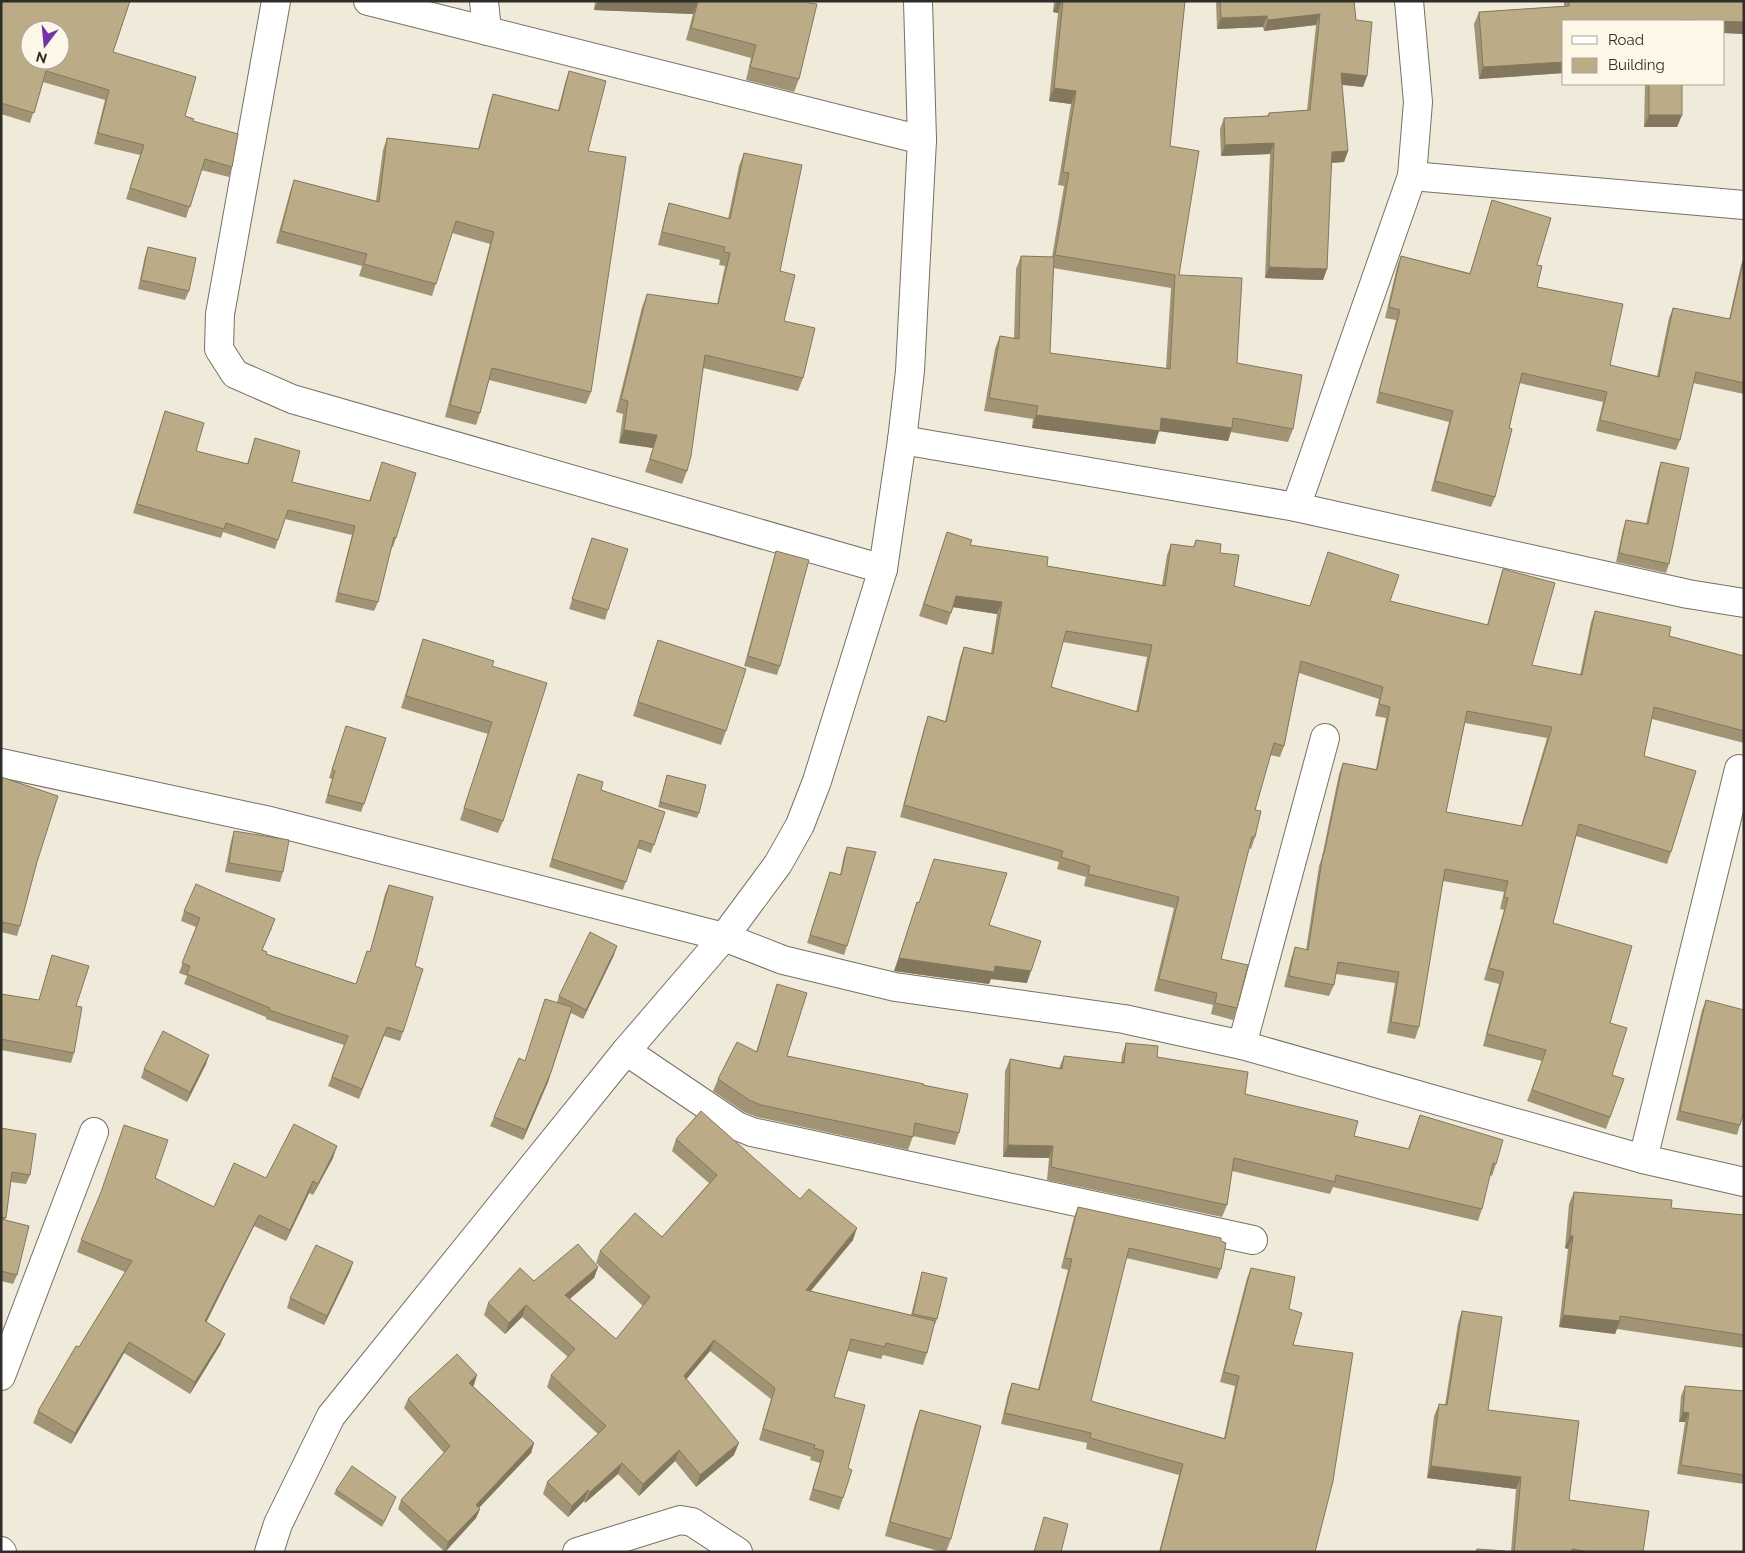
<svg xmlns="http://www.w3.org/2000/svg" width="1745" height="1553" font-family="Raleway,sans-serif">
<rect width="100%" height="100%" fill="#f0eadb"/>
<g fill="none" stroke-linecap="round" stroke-linejoin="round">
<g stroke="#767164" stroke-width="30">
<g id="minor">
<polyline points="276,1 220,314 219,349 235,374 292,399 883,569"/>
<polyline points="368,1 922,140"/>
<polyline points="484,1 487,31"/>
<polyline points="1412,176 1744,205"/>
<polyline points="902,440 1296,507 1688,594 1744,603"/>
<polyline points="1296,507 1412,176 1418,102 1409,1"/>
<polyline points="1,763 270,821 724,937 783,960 895,987 1124,1019 1242,1045 1643,1159 1744,1182"/>
<polyline points="1242,1045 1325,738"/>
<polyline points="626,1051 737,1126 752,1132 1253,1240"/>
<polyline points="1643,1159 1739,769"/>
<polyline points="1,1376 94,1132"/>
<polyline points="1,1551 2,1552"/>
<polyline points="577,1552 680,1520 692,1522 738,1552"/>
</g>
</g>
<g stroke="#767164" stroke-width="30">
<polyline id="tertiary" points="269,1552 278,1524 331,1416 626,1051 724,937 778,864 800,825 817,781 883,569 902,440 910,371 922,140 918,1"/>
</g>
<use href="#minor" stroke="#fff" stroke-width="28"/>
<use href="#tertiary" stroke="#fff" stroke-width="28"/>
</g>
<g fill="#a19474" fill-rule="evenodd">
<polygon points="1,1 113,52 185,116 193,121 232,167 229,177 201,170 186,218 126,199 140,155 94,144 105,100 43,82 30,123 1,114"/>
<polygon points="595,1 808,1 799,79 794,92 746,80 751,58 686,40 693,14 594,10"/>
<path d="M1054 1H1185L1170 146 1179 275 1237 363 1293 429 1288 442 1231 432 1228 441 1159 431 1155 444 1032 428 1033 419 984 411 995 349 1000 336 1014 339 1016 269 1021 256 1052 257 1064 186 1058 185 1071 104 1049 101 1058 13 1053 12ZM1053 268 1171 288 1166 368 1050 353Z"/>
<polygon points="1216,1 1354,1 1356,20 1367,76 1363,87 1342,85 1348,151 1344,162 1331,163 1327,269 1323,280 1265,278 1270,154 1221,156 1220,129 1224,118 1267,116 1269,113 1307,110 1316,25 1264,31 1263,27 1217,29"/>
<polygon points="1564,1 1744,1 1744,34 1724,33 1724,21 1564,21 1564,73 1479,79 1474,24 1479,12 1564,6"/>
<polygon points="569,71 588,151 591,392 586,404 489,380 480,413 476,425 445,417 490,244 452,233 432,296 359,276 362,266 276,243 290,192 294,180 376,201 383,150 387,138 478,149 489,106 493,94 558,110 565,83"/>
<polygon points="1645,84 1682,84 1682,115 1677,127 1644,127"/>
<polygon points="744,153 780,271 784,321 803,378 798,391 703,368 687,471 682,484 645,472 653,448 619,443 623,414 616,412 642,307 647,294 717,304 725,266 719,265 720,260 658,245 665,216 669,203 728,219 739,166"/>
<polygon points="1492,200 1537,265 1537,287 1610,365 1657,376 1669,318 1673,308 1729,319 1741,265 1744,257 1744,394 1693,383 1680,440 1676,450 1596,431 1603,402 1519,383 1495,497 1491,507 1431,491 1449,422 1376,403 1396,320 1385,318 1397,267 1401,256 1470,273"/>
<polygon points="148,247 189,291 185,300 138,289 145,256"/>
<polygon points="165,411 196,451 247,464 255,438 292,482 369,501 382,462 396,538 393,547 391,547 378,602 374,611 335,602 352,535 285,519 275,549 223,532 221,538 133,513"/>
<polygon points="1661,462 1669,564 1666,573 1616,562 1623,529 1626,520 1646,524 1658,471"/>
<path d="M947 532 970 545 1047 566 1162 585 1167 555 1171 544 1193 547 1196 540 1220 553 1234 586 1310 606 1328 552 1390 601 1487 625 1499 581 1503 569 1532 665 1580 675 1591 622 1595 611 1669 636 1744 656V743L1652 719 1644 756 1671 852 1667 864 1576 836 1553 923 1610 1023 1612 1075 1624 1079 1606 1129 1527 1101 1542 1061 1483 1046 1499 984 1484 980 1504 910 1500 909 1504 892 1443 881 1419 1027 1415 1039 1387 1033 1395 983 1336 974 1334 985 1329 996 1284 987 1291 959 1295 947 1306 950 1319 866 1322 857 1339 774 1343 763 1376 769 1386 718 1375 716 1379 699 1299 673 1284 746 1280 757 1270 755 1255 810V837L1251 849 1249 848 1221 959 1237 1008 1233 1020 1211 1014 1213 1005 1154 991 1174 908 1084 886 1086 877 1057 869 1059 862 900 817 924 728 928 716 945 721 960 658 964 647 991 653 997 614 953 607 947 625 919 616ZM1063 642 1147 657 1136 712 1051 687ZM1465 723 1547 738 1521 826 1446 812Z"/>
<polygon points="592,538 608,610 605,620 569,609"/>
<polygon points="776,551 780,666 777,675 744,666 773,561"/>
<polygon points="423,639 492,666 503,821 498,833 460,820 488,734 401,708"/>
<polygon points="658,640 726,731 721,745 633,716"/>
<polygon points="346,726 364,804 361,812 325,803 332,779 329,778"/>
<polygon points="578,774 601,790 665,812 651,853 637,848 623,890 549,867"/>
<polygon points="667,775 699,813 697,818 658,807"/>
<polygon points="1,777 37,862 20,926 17,936 1,932"/>
<polygon points="234,831 283,872 280,882 225,872 231,841"/>
<polygon points="847,847 847,946 844,955 807,943 830,872 840,875 844,855"/>
<polygon points="389,885 415,966 403,1032 400,1041 384,1036 359,1099 328,1086 344,1045 266,1019 266,1017 184,984 187,976 179,973 196,927 181,921 184,911 272,928 262,950 266,954 356,984 367,951 370,952 385,894"/>
<polygon points="917,902 989,925 1027,983 991,979 989,984 894,971"/>
<polygon points="52,955 76,1006 74,1053 71,1063 1,1050 1,994 39,1000"/>
<polygon points="614,955 583,1019 571,1013 548,1082 523,1140 490,1126 494,1117 557,1002 559,996"/>
<polygon points="777,984 787,1056 923,1085 959,1133 955,1145 913,1136 908,1150 757,1117 744,1112 713,1091 718,1079 756,1052"/>
<polygon points="1706,1000 1740,1125 1737,1135 1676,1120 1702,1010"/>
<polygon points="1126,1043 1245,1094 1354,1136 1408,1149 1420,1115 1496,1164 1492,1176 1490,1175 1482,1209 1478,1221 1333,1187 1330,1194 1232,1171 1227,1205 1222,1217 1047,1180 1049,1158 1003,1157 1005,1071 1010,1059 1059,1068 1064,1056 1121,1063 1122,1055"/>
<polygon points="209,1055 206,1064 187,1102 141,1078 144,1069"/>
<polygon points="1,1128 30,1175 26,1184 11,1182 5,1220 17,1275 13,1284 1,1281"/>
<polygon points="676,1139 800,1199 853,1240 811,1291 911,1315 922,1272 937,1319 935,1324 934,1324 927,1353 923,1365 883,1355 881,1359 848,1351 834,1397 848,1468 843,1498 839,1510 809,1500 820,1463 810,1460 811,1457 759,1440 771,1399 710,1351 686,1379 734,1455 696,1487 675,1461 639,1496 618,1474 585,1503 584,1501 568,1517 543,1494 547,1482 598,1434 547,1387 551,1375 568,1357 522,1317 505,1334 484,1315 488,1303 534,1281 598,1267 594,1278 570,1299 616,1339 643,1306 596,1263 600,1251 662,1237 709,1183 672,1151"/>
<polygon points="333,1158 313,1195 309,1193 286,1241 254,1226 206,1322 225,1334 220,1345 190,1394 124,1353 71,1444 33,1423 38,1411 79,1347 125,1272 77,1252 81,1240 155,1178 214,1207 266,1178"/>
<polygon points="1574,1192 1671,1208 1744,1215 1744,1348 1617,1329 1615,1334 1559,1327 1568,1249 1565,1248 1569,1204"/>
<polygon points="1078,1207 1221,1241 1221,1269 1217,1279 1126,1258 1091,1401 1224,1438 1235,1386 1220,1382 1247,1278 1251,1268 1289,1309 1293,1345 1315,1552 1159,1552 1179,1475 1086,1449 1087,1443 1001,1424 1008,1394 1012,1383 1038,1389 1068,1270 1061,1268 1074,1217"/>
<polygon points="353,1262 350,1271 324,1325 287,1308 290,1298"/>
<polygon points="1462,1311 1488,1410 1569,1500 1643,1552 1511,1552 1516,1489 1427,1478 1434,1416 1439,1404 1445,1405 1458,1323"/>
<polygon points="474,1385 473,1386 534,1443 531,1453 479,1508 480,1509 476,1518 445,1552 398,1509 401,1500 444,1453 404,1408 408,1399"/>
<polygon points="1685,1386 1744,1436 1744,1484 1677,1474 1685,1422 1679,1422 1681,1396"/>
<polygon points="920,1410 951,1539 946,1552 942,1552 885,1536 915,1424"/>
<polygon points="336,1490 396,1497 382,1527 334,1494"/>
</g>
<g fill="#83785e">
<polygon points="598,1 698,1 693,14 594,10"/>
<polygon points="1057,1 1062,1 1058,13 1053,12"/>
<polygon points="1320,14 1316,25 1264,31 1268,20"/>
<polygon points="1267,16 1263,27 1217,29 1221,18"/>
<polygon points="1683,20 1744,22 1744,34 1724,33 1724,21 1682,21"/>
<polygon points="1564,62 1564,73 1479,79 1483,67"/>
<polygon points="1341,73 1367,76 1363,87 1337,84"/>
<polygon points="1054,88 1076,91 1071,104 1049,101"/>
<polygon points="1649,115 1682,115 1677,127 1644,127"/>
<polygon points="1274,143 1270,154 1221,156 1225,145"/>
<polygon points="1348,151 1344,162 1328,163 1332,152"/>
<polygon points="1269,267 1327,269 1323,280 1265,278"/>
<polygon points="1036,415 1161,418 1232,428 1228,441 1159,431 1155,444 1032,428"/>
<polygon points="624,430 657,435 653,448 619,443"/>
<polygon points="956,596 1002,602 997,614 952,607"/>
<polygon points="617,946 614,955 583,1019 586,1010"/>
<polygon points="899,958 995,966 1031,971 1027,983 991,979 989,984 894,971"/>
<polygon points="209,1055 206,1064 187,1102 190,1092"/>
<polygon points="551,1072 548,1082 523,1140 526,1130"/>
<polygon points="1008,1145 1053,1146 1049,1158 1003,1157"/>
<polygon points="337,1146 333,1158 313,1195 318,1184"/>
<polygon points="313,1181 309,1193 286,1241 290,1230"/>
<polygon points="259,1215 254,1226 201,1333 205,1321"/>
<polygon points="857,1228 853,1240 802,1301 806,1290"/>
<polygon points="1570,1236 1573,1236 1568,1249 1565,1248"/>
<polygon points="353,1262 350,1271 324,1325 327,1316"/>
<polygon points="598,1267 594,1278 561,1306 565,1295"/>
<polygon points="526,1305 522,1317 505,1334 509,1323"/>
<polygon points="1563,1315 1620,1321 1615,1334 1559,1327"/>
<polygon points="225,1334 220,1345 190,1394 195,1382"/>
<polygon points="714,1340 710,1351 680,1387 684,1376"/>
<polygon points="129,1342 124,1353 71,1444 75,1433"/>
<polygon points="477,1375 474,1385 466,1392 469,1383"/>
<polygon points="1683,1412 1689,1413 1685,1422 1679,1422"/>
<polygon points="534,1443 531,1453 472,1515 476,1505"/>
<polygon points="739,1443 734,1455 696,1487 700,1475"/>
<polygon points="679,1450 675,1461 639,1496 643,1484"/>
<polygon points="622,1463 618,1474 585,1503 590,1492"/>
<polygon points="1431,1466 1521,1477 1516,1489 1427,1478"/>
<polygon points="588,1490 584,1501 568,1517 572,1506"/>
<polygon points="480,1509 476,1518 445,1552 448,1542"/>
</g>
<g fill="#bbac87" stroke="#83785e" fill-rule="evenodd">
<path d="M1 1H130L113 52 196 77 185 116 194 119 193 121 238 134 232 167 205 159 190 207 130 188 144 145 98 133 109 90 46 71 34 113 1 103ZM30 30H60V60H30Z"/>
<polygon points="694,1 808,1 808,3 817,4 799,79 750,67 756,45 691,28 698,1"/>
<polygon points="1063,1 1185,1 1170,146 1199,151 1179,275 1242,278 1237,363 1302,375 1293,429 1233,418 1232,428 1161,418 1160,431 1036,415 1038,406 989,398 1000,336 1019,339 1021,256 1054,257 1050,353 1170,369 1175,275 1055,255 1069,173 1063,172 1076,91 1054,88"/>
<polygon points="1220,1 1354,1 1356,20 1372,22 1367,76 1341,73 1348,151 1332,152 1327,269 1269,267 1274,143 1225,145 1224,118 1269,116 1269,113 1310,110 1320,14 1268,20 1267,16 1221,18"/>
<polygon points="1569,1 1744,1 1744,22 1683,20 1683,21 1564,21 1564,62 1483,67 1479,12 1569,6"/>
<polygon points="569,71 606,81 588,151 626,157 591,392 492,368 480,413 450,405 494,232 456,221 436,284 364,264 367,254 281,231 294,180 379,202 387,138 479,149 493,94 559,111"/>
<rect x="1649" y="84" width="33" height="31"/>
<polygon points="744,153 802,165 780,271 795,275 784,321 815,328 803,378 705,355 691,456 687,471 650,459 657,435 624,430 628,401 621,399 647,294 718,304 730,253 724,252 725,247 662,232 669,203 730,219"/>
<polygon points="1492,200 1551,218 1537,265 1542,266 1537,287 1623,304 1610,365 1659,377 1673,308 1730,319 1744,258 1744,383 1696,372 1680,440 1600,420 1607,392 1522,373 1509,428 1512,429 1495,497 1435,481 1453,411 1379,392 1400,310 1389,307 1401,256 1470,274"/>
<polygon points="148,247 196,258 189,291 141,280"/>
<polygon points="165,411 204,423 196,451 248,464 255,438 300,451 292,482 370,501 382,462 416,473 396,538 394,537 378,602 338,593 355,526 288,510 278,540 226,523 224,529 137,504"/>
<polygon points="1661,462 1689,468 1669,564 1619,553 1626,520 1648,524"/>
<path d="M947 532 972 540 970 545 1048 557 1047 566 1165 586 1171 544 1194 547 1196 540 1221 544 1220 553 1239 555 1234 586 1310 606 1328 552 1399 575 1390 601 1488 625 1503 569 1555 583 1532 665 1582 675 1595 611 1671 627 1669 636 1744 656V731L1654 707 1644 756 1696 771 1671 852 1579 824 1553 923 1632 946 1610 1023 1627 1028 1612 1075 1624 1079 1610 1117 1532 1090 1546 1050 1487 1034 1504 972 1489 968 1508 898 1504 897 1508 881 1445 869 1419 1027 1391 1022 1399 972 1338 962 1334 985 1289 976 1295 947 1308 950 1323 854H1324L1343 763 1377 770 1390 707 1379 704 1383 687 1301 661 1284 746 1274 743 1255 810 1261 811 1255 837H1252L1221 959 1248 965 1237 1008 1215 1003 1217 993 1159 979 1179 897 1088 874 1090 866 1061 857 1063 851 904 805 928 716 946 722 964 647 993 654 1002 602 956 596 951 613 924 604ZM1066 631 1152 645 1138 712 1051 687ZM1467 711 1552 727 1522 826 1446 812Z"/>
<polygon points="592,538 628,549 608,610 572,599"/>
<polygon points="776,551 809,560 780,666 748,656"/>
<polygon points="423,639 494,661 492,666 547,683 503,821 464,808 492,722 406,696"/>
<polygon points="658,640 746,669 726,731 638,702"/>
<polygon points="346,726 386,738 364,804 328,795 335,771 332,770"/>
<polygon points="578,774 603,782 601,790 665,812 654,845 640,840 626,882 552,859"/>
<polygon points="667,775 706,785 699,813 660,802"/>
<polygon points="1,777 58,796 37,862 20,926 3,922 1,928"/>
<polygon points="234,831 289,840 283,872 229,863"/>
<polygon points="847,847 876,852 847,946 810,935 830,872 841,875"/>
<polygon points="934,859 1007,873 989,925 1041,941 1031,971 995,966 994,972 899,958 917,902 919,903"/>
<polygon points="196,884 275,919 262,950 267,952 266,954 356,984 367,951 370,952 389,885 433,897 415,966 423,969 403,1032 387,1027 362,1089 332,1077 348,1036 269,1010 270,1008 187,974 190,966 182,963 200,918 184,911"/>
<polygon points="590,932 617,946 586,1010 559,996"/>
<polygon points="52,955 89,966 76,1006 82,1007 74,1053 1,1039 1,994 39,1000"/>
<polygon points="777,984 807,993 787,1056 924,1084 923,1085 968,1094 959,1133 915,1123 913,1137 761,1105 749,1100 718,1079 737,1042 757,1052"/>
<polygon points="545,999 572,1007 551,1072 526,1130 494,1117 519,1058 525,1061"/>
<polygon points="1706,1000 1744,1010 1744,1111 1740,1125 1680,1111"/>
<polygon points="163,1031 209,1055 190,1092 144,1069"/>
<polygon points="1126,1043 1158,1046 1157,1057 1248,1072 1245,1094 1358,1121 1354,1136 1409,1149 1420,1115 1503,1140 1496,1164 1493,1163 1482,1209 1336,1175 1335,1182 1234,1158 1227,1205 1051,1167 1053,1146 1008,1145 1010,1059 1062,1069 1064,1056 1124,1063"/>
<polygon points="701,1111 800,1199 809,1189 857,1228 806,1290 935,1321 927,1353 886,1343 885,1347 851,1339 834,1397 865,1405 848,1468 852,1470 843,1498 813,1489 824,1451 814,1448 815,1445 763,1429 775,1388 714,1340 684,1376 739,1443 700,1475 679,1450 643,1484 622,1463 590,1492 588,1490 572,1506 547,1482 606,1426 551,1375 575,1349 526,1305 509,1323 488,1303 520,1268 534,1281 578,1244 598,1267 565,1295 616,1339 650,1297 600,1251 635,1213 662,1237 717,1175 676,1139"/>
<polygon points="294,1124 337,1146 318,1184 313,1181 290,1230 259,1215 205,1321 225,1334 195,1382 129,1342 75,1433 38,1411 76,1346 79,1347 132,1261 81,1240 101,1192 124,1125 168,1140 155,1178 214,1207 234,1163 266,1178"/>
<polygon points="1,1128 36,1134 30,1175 12,1172 6,1218 1,1217"/>
<polygon points="1574,1192 1672,1200 1671,1208 1744,1215 1744,1335 1620,1316 1620,1321 1563,1315 1573,1236 1570,1236"/>
<polygon points="1078,1207 1221,1238 1221,1241 1226,1243 1221,1269 1129,1248 1091,1401 1225,1439 1239,1376 1224,1372 1251,1268 1295,1277 1289,1309 1302,1313 1293,1345 1353,1353 1333,1481 1315,1552 1160,1552 1183,1464 1090,1438 1091,1433 1005,1413 1012,1383 1039,1390 1072,1259 1065,1258"/>
<polygon points="1,1219 29,1226 17,1275 1,1271"/>
<polygon points="316,1245 353,1262 327,1316 290,1298"/>
<polygon points="922,1272 947,1278 937,1319 913,1314"/>
<polygon points="1462,1311 1502,1317 1488,1410 1579,1421 1569,1500 1649,1511 1643,1552 1590,1552 1572,1549 1572,1552 1514,1552 1521,1477 1431,1466 1439,1404 1447,1405"/>
<polygon points="457,1354 477,1375 469,1383 534,1443 476,1505 480,1509 448,1542 401,1500 450,1446 408,1399"/>
<polygon points="1685,1386 1744,1391 1744,1475 1681,1465 1689,1413 1683,1412"/>
<polygon points="920,1410 981,1426 951,1539 890,1522"/>
<polygon points="352,1466 396,1497 384,1522 336,1490"/>
<polygon points="1044,1517 1068,1524 1061,1552 1034,1552"/>
<polygon points="1477,1549 1505,1551 1505,1552 1476,1552"/>
</g>
<rect width="1745" height="1553" fill="none" stroke="#2f2d27" stroke-width="5"/>
<rect x="1562" y="20" width="162" height="65" fill="#fdf7e8" stroke="#aba69b"/>
<rect x="1572" y="36" width="25" height="8" fill="#ffffff" stroke="#aba69b"/>
<text x="1608" y="45" font-size="15" fill="#2f2d27">Road</text>
<rect x="1572" y="58" width="25" height="15" fill="#bbac87" stroke="#aba69b"/>
<text x="1608" y="70" font-size="15" fill="#2f2d27">Building</text>
<g transform="translate(45 45) rotate(196)"><circle r="24" fill="#fdf7e8" stroke="#aba69b"/>
<path d="M0-4L9 19L0 12L-9 19Z" fill="#7333a8"/>
<text y="-8" font-size="14" font-weight="bold" text-anchor="middle" fill="#2f2d27">N</text>
</g>
</svg>
